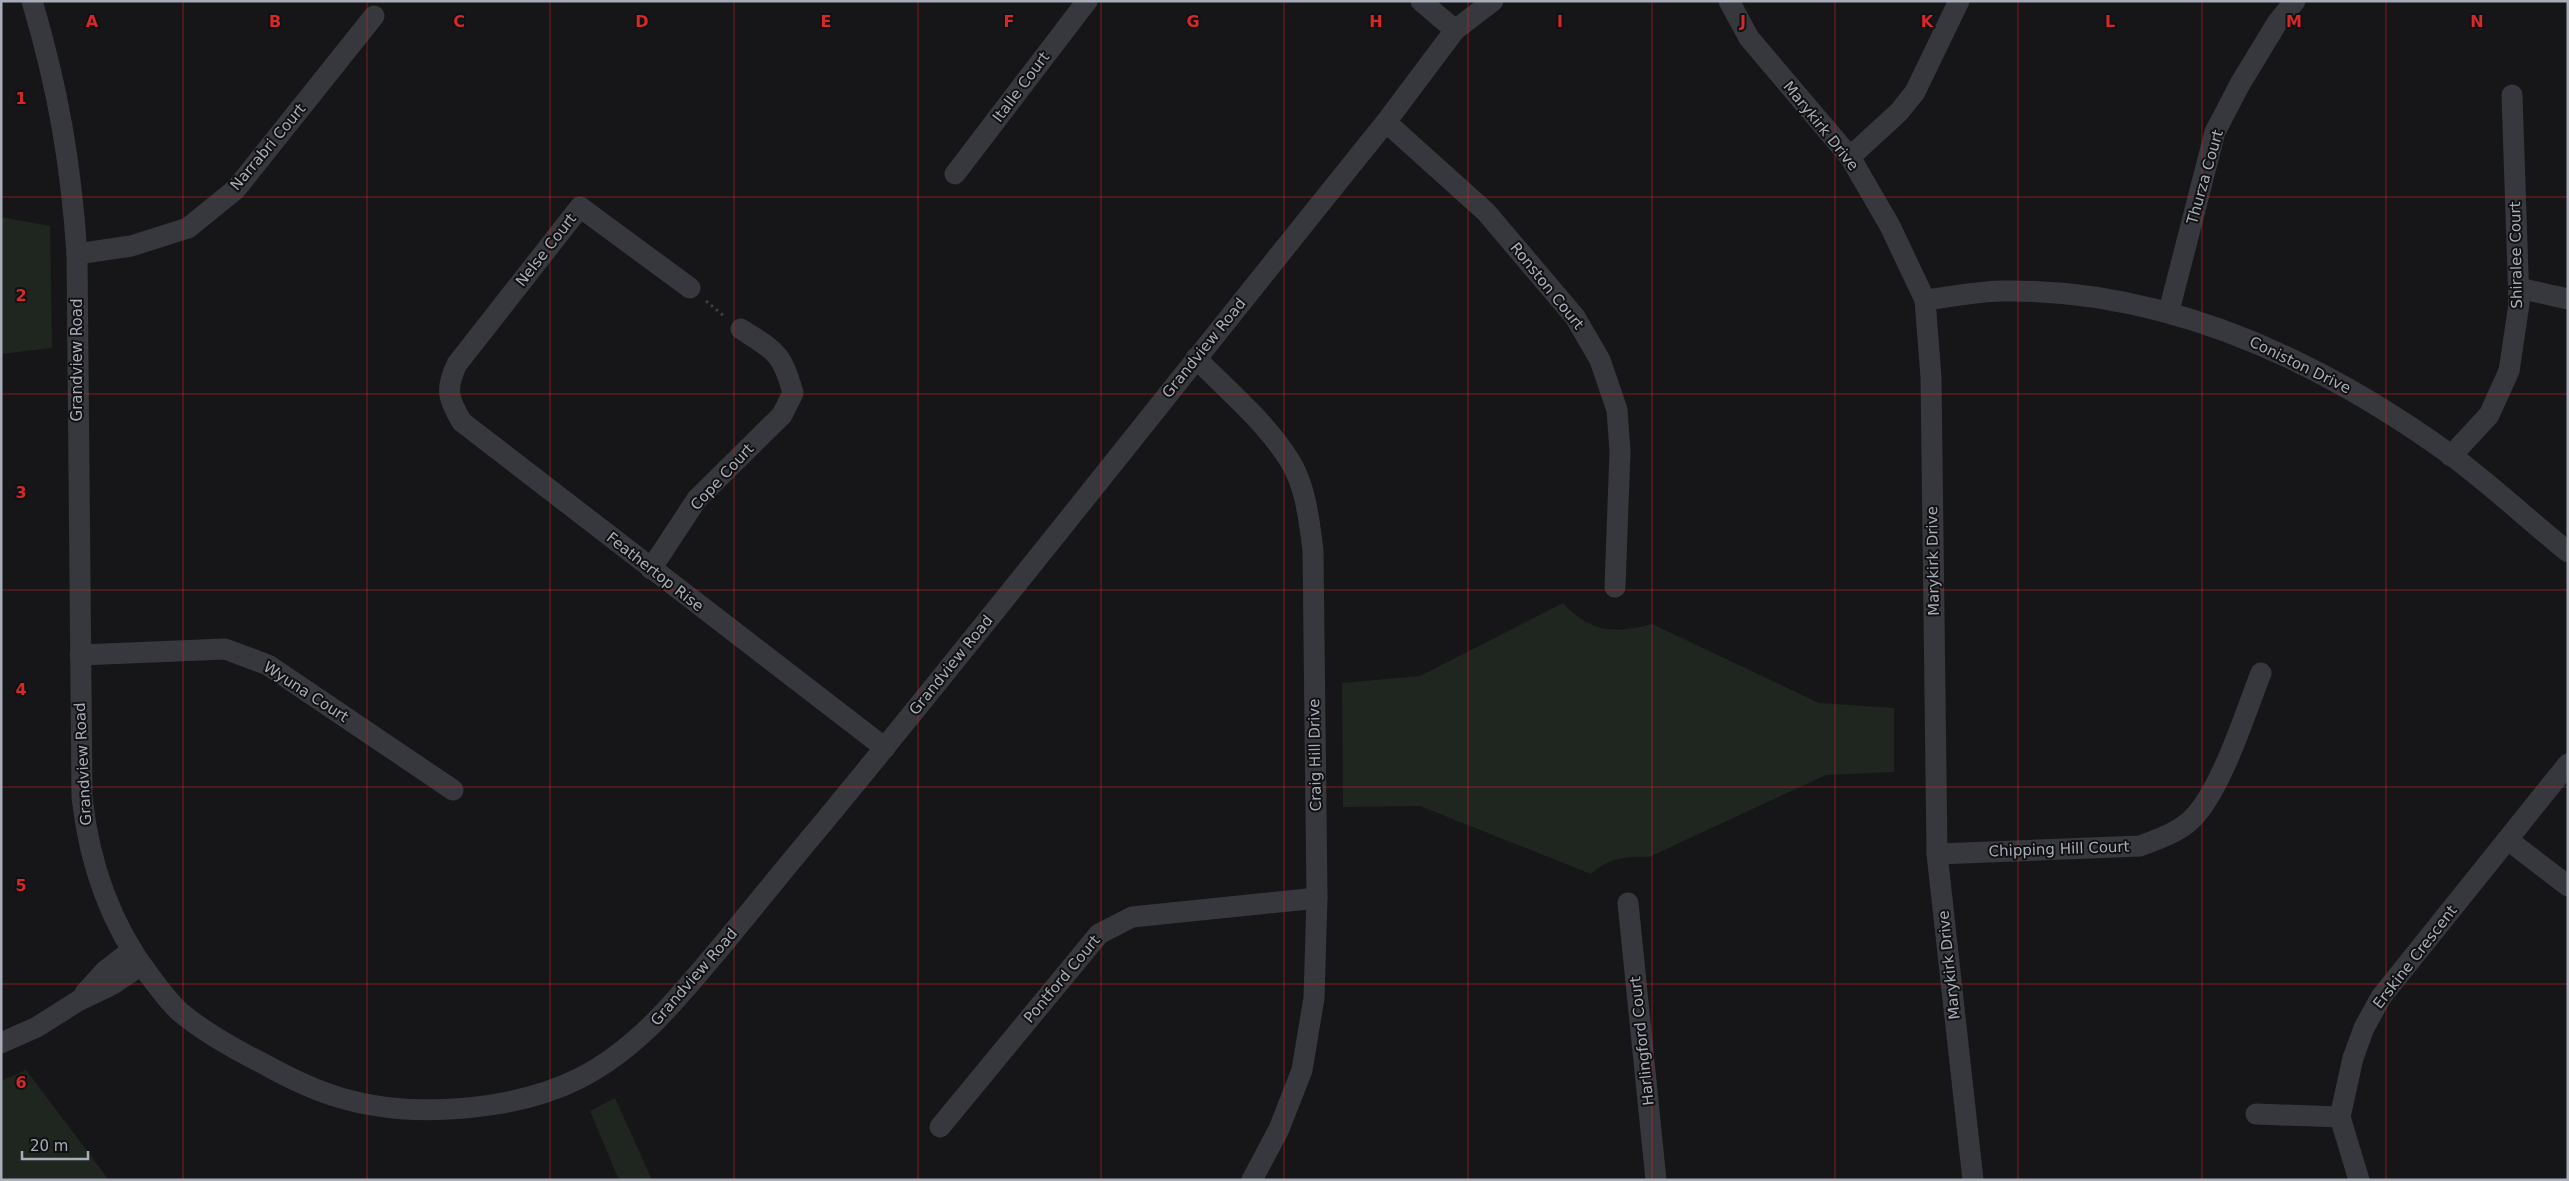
<svg xmlns="http://www.w3.org/2000/svg" width="2569" height="1181" font-family="'DejaVu Sans',sans-serif">
<rect width="100%" height="100%" fill="#161618"/>
<g fill="#1e261f">
<polygon points="1,217 50,226 52,348 1,354"/>
<path d="M1563 603C1591 633 1614 634 1652 624L1819 703 1894 708V772L1826 775 1649 857C1626 856 1608 858 1591 874L1420 806 1343 807 1342 683 1420 676Z"/>
<polygon points="26,1070 109,1180 110,1180 1,1180 1,1081"/>
<polygon points="615,1098 652,1180 619,1180 590,1111"/>
</g>
<g fill="none" stroke-linecap="round" stroke-linejoin="round">
<polyline stroke="#3d3f44" stroke-width="3" stroke-dasharray="2.5 4" stroke-linecap="butt" points="706,301 724,316"/>
<g stroke="#37383d" stroke-width="21">
<path d="M32 1C58 88 71 164 77 254L82 797C89 862 109 922 149 975 158 987 168 1001 180 1012 204 1032 234 1049 262 1063 287 1077 313 1090 341 1098 411 1119 513 1111 578 1079 640 1048 681 994 725 942 758 902 790 862 823 823 1014 591 1198 355 1386 122L1455 30 1493 1"/>
<polyline points="1421,1 1455,30"/>
<polyline points="1729,1 1749,38 1850,157 1890,226 1925,300 1931,377 1937,854 1973,1180"/>
<polyline points="1386,122 1486,212 1575,317 1600,360 1617,410 1620,451 1615,587"/>
<polyline points="1850,157 1899,112 1915,92 1959,1"/>
<polyline points="955,174 1087,1"/>
<polyline points="77,254 131,246 188,228 236,189 374,16"/>
<path d="M690 288 580 207 457 364C445 389 448 399 462 422L885 748"/>
<polyline points="2519,288 2568,299"/>
<path d="M1925 300C1951 297 1978 291 2004 291 2168 289 2321 361 2451 455 2491 485 2529 520 2568 552"/>
<polyline points="2169,311 2215,132 2240,84 2277,23 2295,1"/>
<path d="M1196 358C1228 391 1266 422 1290 461 1306 487 1309 520 1313 550L1317 898 1314 998 1302 1070 1279 1129 1252 1180"/>
<polyline points="2451,456 2489,415 2509,371 2519,304 2512,95"/>
<path d="M651 569 697 499 782 415 793 393C782 352 775 351 741 329"/>
<polyline points="80,655 225,649 268,665 453,790"/>
<polyline points="2508,840 2568,886"/>
<path d="M1937 854 2140 846C2158 839 2177 833 2191 820 2221 792 2245 713 2261 673"/>
<polyline points="1628,903 1656,1180"/>
<polyline points="85,993 105,971 132,950"/>
<polyline points="1,1043 37,1027 78,1001 113,984 141,965"/>
<polyline points="2256,1114 2340,1117"/>
<polyline points="940,1127 1099,934 1132,917 1317,898"/>
<polyline points="2359,1180 2340,1117 2353,1058 2364,1028 2381,997 2568,764"/>
</g>
</g>
<path fill="none" stroke="#d62828" stroke-width="1" stroke-opacity="0.55" d="M183 1V1180M367 1V1180M550 1V1180M734 1V1180M918 1V1180M1101 1V1180M1284 1V1180M1468 1V1180M1652 1V1180M1835 1V1180M2018 1V1180M2202 1V1180M2386 1V1180M1 197H2568M1 394H2568M1 590H2568M1 787H2568M1 984H2568"/>
<g text-anchor="middle" dominant-baseline="central" stroke-width="4" stroke-linejoin="round" paint-order="stroke">
<g font-size="15" fill="#a8adb8" stroke="#111113">
<text transform="translate(1021 87) rotate(-53)">Italle Court</text>
<text transform="translate(1821 126) rotate(51)">Marykirk Drive</text>
<text transform="translate(268 147) rotate(-50)">Narrabri Court</text>
<text transform="translate(2205 177) rotate(-74)">Thurza Court</text>
<text transform="translate(546 250) rotate(-52)">Nelse Court</text>
<text transform="translate(2516 255) rotate(-91)">Shiralee Court</text>
<text transform="translate(1547 286) rotate(51)">Ronston Court</text>
<text transform="translate(1204 348) rotate(-51)">Grandview Road</text>
<text transform="translate(77 360) rotate(-90)">Grandview Road</text>
<text transform="translate(2300 365) rotate(26)">Coniston Drive</text>
<text transform="translate(722 477) rotate(-47)">Cope Court</text>
<text transform="translate(1933 561) rotate(-91)">Marykirk Drive</text>
<text transform="translate(655 572) rotate(38)">Feathertop Rise</text>
<text transform="translate(951 665) rotate(-51)">Grandview Road</text>
<text transform="translate(306 692) rotate(33)">Wyuna Court</text>
<text transform="translate(1315 755) rotate(-91)">Craig Hill Drive</text>
<text transform="translate(83 764) rotate(-93)">Grandview Road</text>
<text transform="translate(2059 849) rotate(-2)">Chipping Hill Court</text>
<text transform="translate(2415 957) rotate(-52)">Erskine Crescent</text>
<text transform="translate(1949 965) rotate(-96)">Marykirk Drive</text>
<text transform="translate(694 977) rotate(-49)">Grandview Road</text>
<text transform="translate(1062 979) rotate(-50)">Pontford Court</text>
<text transform="translate(1642 1041) rotate(-96)">Harlingford Court</text>
</g>
</g>
<g font-size="16" text-anchor="middle" font-weight="bold" fill="#d62828" stroke="#111113" stroke-width="4" stroke-linejoin="round" paint-order="stroke">
<text x="92" y="27">A</text>
<text x="275" y="27">B</text>
<text x="459" y="27">C</text>
<text x="642" y="27">D</text>
<text x="826" y="27">E</text>
<text x="1009" y="27">F</text>
<text x="1193" y="27">G</text>
<text x="1376" y="27">H</text>
<text x="1560" y="27">I</text>
<text x="1743" y="27">J</text>
<text x="1927" y="27">K</text>
<text x="2110" y="27">L</text>
<text x="2294" y="27">M</text>
<text x="2477" y="27">N</text>
<text x="21" y="104">1</text>
<text x="21" y="301">2</text>
<text x="21" y="498">3</text>
<text x="21" y="695">4</text>
<text x="21" y="891">5</text>
<text x="21" y="1088">6</text>
</g>
<rect width="2569" height="1181" fill="none" stroke="#a8adb8" stroke-width="5"/>
<path d="M22 1151v8h66v-8" fill="none" stroke="#a8adb8" stroke-width="2.5"/>
<text x="30" y="1151" font-size="15" fill="#a8adb8" stroke="#111113" stroke-width="4" paint-order="stroke">20 m</text>
</svg>
